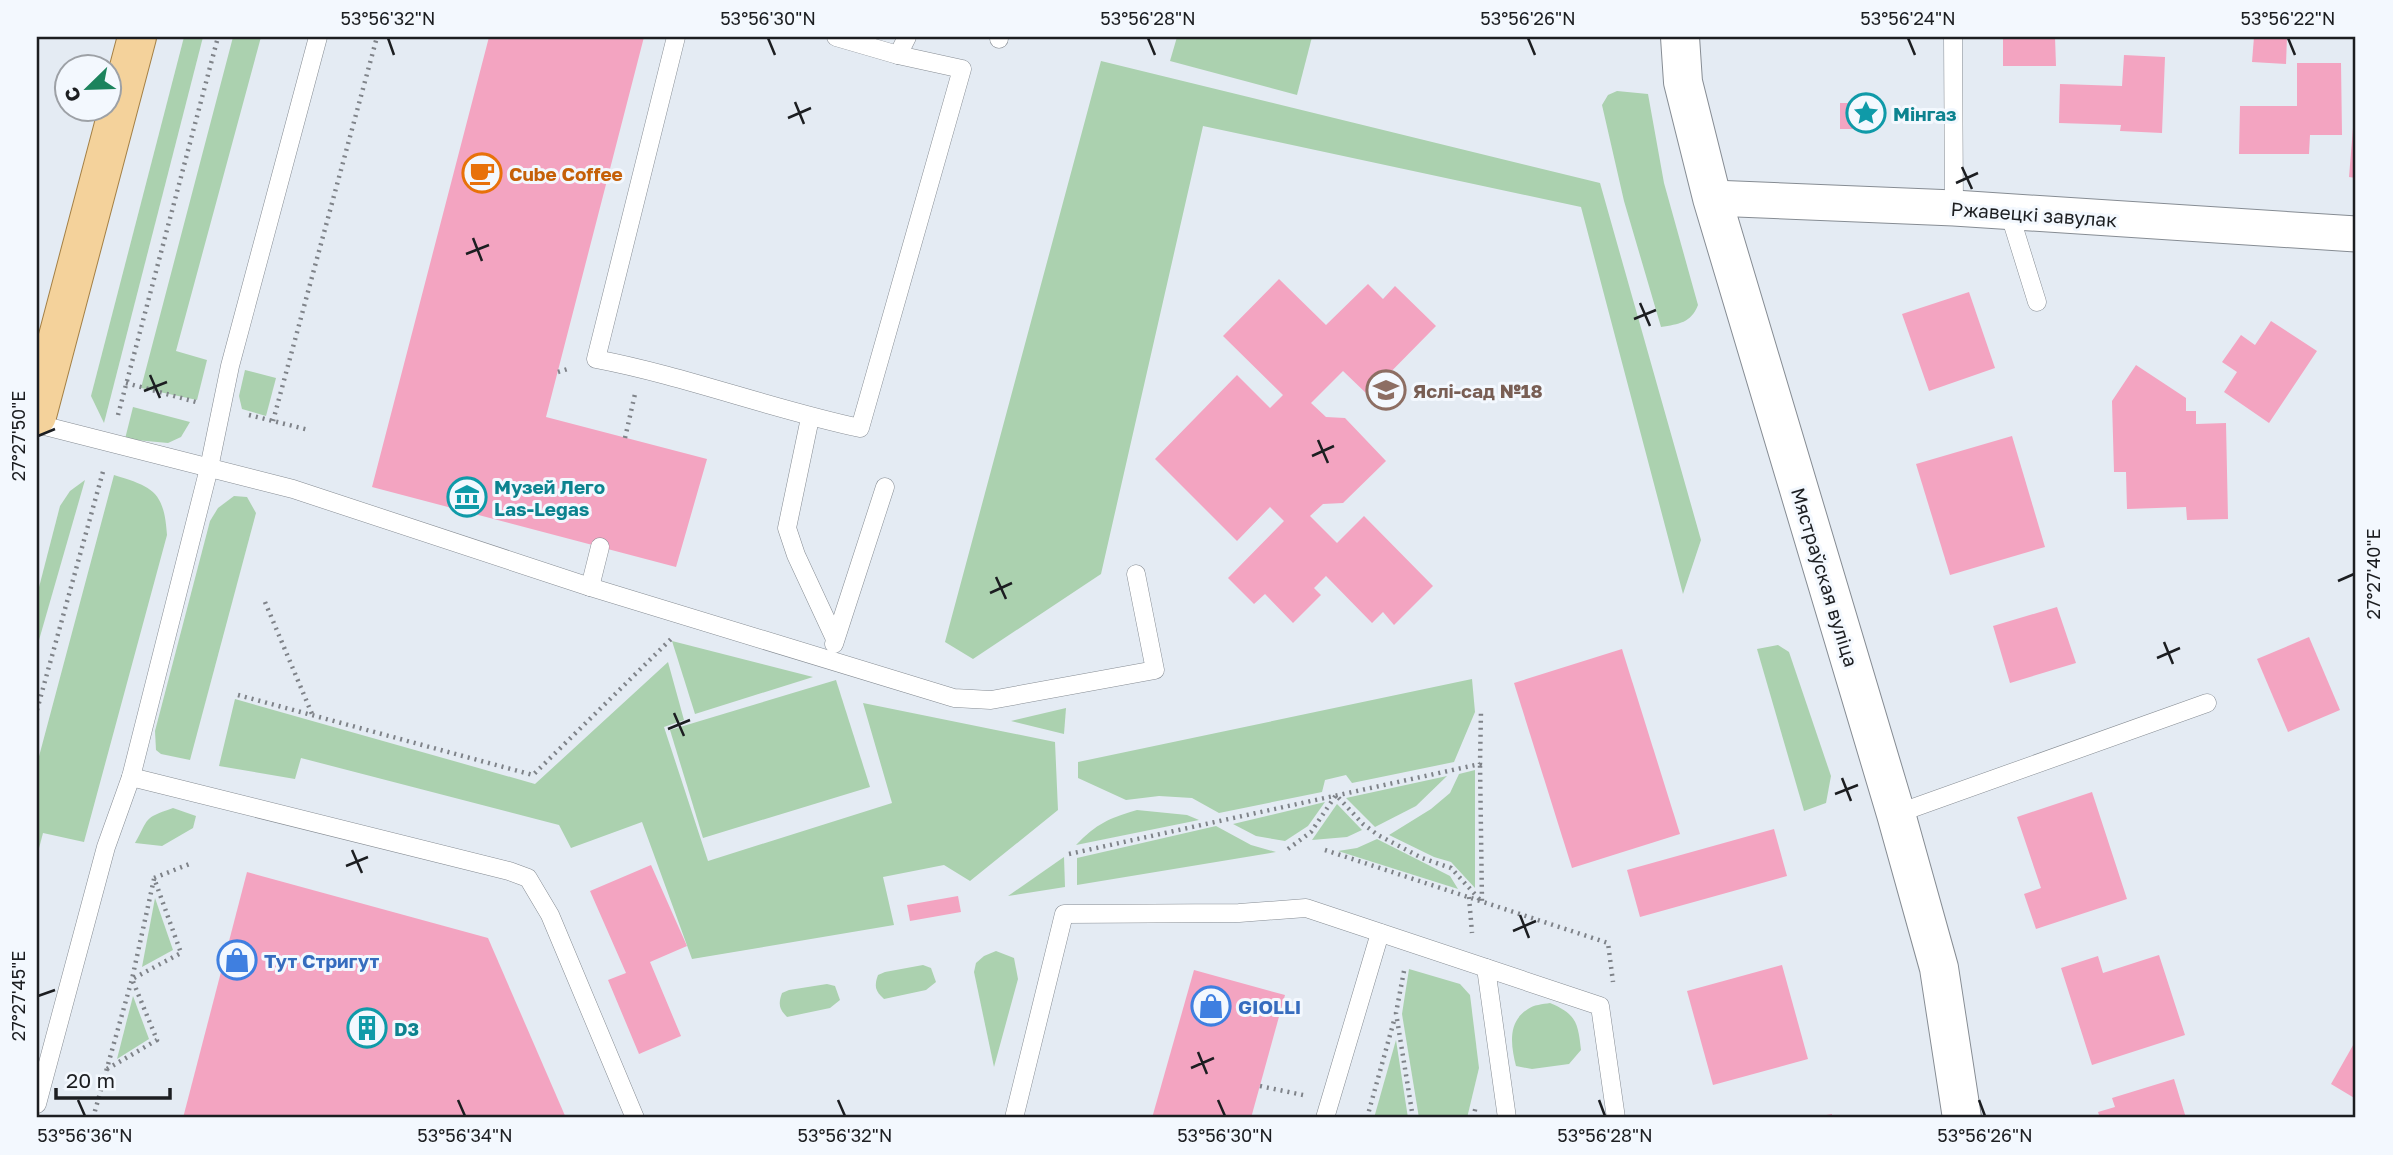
<svg xmlns="http://www.w3.org/2000/svg" width="2393" height="1155" font-family="'Golos Text',sans-serif">
<rect width="100%" height="100%" fill="#e4ebf3"/>
<g fill="#abd1af">
<polygon points="184,37 203,37 104,423 91,396"/>
<polygon points="233,37 261,37 176,351 207,360 197,400 141,388"/>
<polygon points="1177,37 1312,37 1297,95 1170,61"/>
<polygon points="1101,61 1600,183 1701,540 1683,594 1581,207 1203,126 1101,574 973,659 945,642"/>
<path d="M1617 91 1648 94 1664 183 1698 305C1691 323 1679 324 1661 327L1624 201 1602 105 1608 95Z"/>
<polygon points="245,370 276,378 266,416 242,409 239,396"/>
<polygon points="133,407 190,422 181,437 168,443 125,439"/>
<path d="M114 475C153 487 164 491 167 535L84 842 43 833 37 856V764Z"/>
<polygon points="85,480 37,647 37,595 60,506 70,491"/>
<polygon points="234,496 247,497 256,513 190,760 161,754 156,750 155,731 210,521 218,508"/>
<polygon points="672,641 813,677 695,714"/>
<polygon points="1778,645 1789,652 1831,776 1826,803 1804,811 1757,649"/>
<polygon points="668,662 684,720 664,727 708,861 892,803 863,703 1055,742 1058,810 970,881 944,865 883,877 894,925 692,959 642,822 571,848 559,825 301,758 295,779 219,766 235,699 535,784"/>
<polygon points="1472,679 1475,712 1454,762 1352,783 1346,775 1325,780 1322,792 1219,813 1192,798 1159,796 1126,800 1078,778 1078,762"/>
<polygon points="836,680 870,787 703,838 670,730"/>
<polygon points="1066,708 1064,734 1011,721"/>
<polygon points="1475,770 1475,888 1451,862 1434,857 1389,835 1431,809 1450,793 1459,774"/>
<polygon points="1447,776 1416,806 1375,827 1346,798"/>
<polygon points="1325,802 1308,826 1285,841 1256,836 1233,824"/>
<polygon points="1337,804 1362,830 1347,837 1312,840"/>
<path d="M173 808 196 816 193 828 162 846 135 843C150 817 142 819 173 808Z"/>
<path d="M1137 810 1187 815 1199 820 1076 845C1096 824 1109 818 1137 810Z"/>
<polygon points="1216,826 1251,845 1276,852 1077,885 1077,858"/>
<polygon points="1377,839 1450,876 1458,889 1338,851 1357,848"/>
<polygon points="1064,857 1065,887 1008,896"/>
<polygon points="155,898 173,950 142,967"/>
<polygon points="996,951 1014,958 1018,979 994,1067 974,972 976,963 984,956"/>
<path d="M923 965 931 968 936 982 926 990 884 999C875 991 874 986 878 975L885 972Z"/>
<polygon points="1409,969 1460,984 1470,995 1479,1068 1467,1118 1419,1118 1402,1014"/>
<path d="M827 984 835 986 840 1000 830 1008 787 1017C779 1009 778 1004 782 993L789 990Z"/>
<polygon points="133,996 149,1039 117,1059"/>
<path d="M1550 1003C1576 1014 1578 1022 1581 1050L1569 1064 1532 1069 1516 1066C1511 1046 1507 1022 1528 1009 1533 1005 1543 1004 1550 1003Z"/>
<polygon points="1396,1040 1408,1118 1374,1118"/>
</g>
<g fill="#f3a4c1">
<polygon points="489,37 644,37 546,417 707,459 676,567 372,487"/>
<polygon points="2003,37 2055,37 2056,66 2003,66"/>
<polygon points="2254,37 2287,37 2286,64 2252,62"/>
<polygon points="2124,55 2165,57 2162,133 2120,131 2121,125 2059,123 2060,84 2122,86"/>
<polygon points="2297,63 2341,63 2342,135 2310,135 2309,154 2239,154 2240,106 2297,106"/>
<rect x="1840" y="103" width="28" height="26"/>
<polygon points="2354,116 2356,116 2356,178 2349,177"/>
<polygon points="1279,279 1326,325 1368,284 1383,299 1395,286 1436,326 1368,395 1343,371 1311,403 1326,417 1345,418 1386,461 1343,503 1323,504 1310,516 1337,543 1364,516 1433,586 1394,625 1383,612 1372,623 1326,576 1314,588 1321,595 1293,623 1265,594 1254,604 1228,578 1284,521 1270,507 1237,541 1155,459 1237,375 1270,408 1283,395 1223,336"/>
<polygon points="1969,292 1995,368 1929,391 1902,314"/>
<polygon points="2271,321 2317,351 2269,423 2224,392 2237,372 2222,362 2241,335 2255,345"/>
<polygon points="2136,365 2186,398 2186,411 2196,411 2196,424 2226,423 2228,519 2187,520 2186,507 2127,509 2126,472 2114,472 2112,401"/>
<polygon points="2012,436 2045,547 1950,575 1916,464"/>
<polygon points="2057,607 2076,663 2010,683 1993,626"/>
<polygon points="2309,637 2340,710 2288,732 2257,659"/>
<polygon points="1622,649 1680,834 1572,868 1514,683"/>
<polygon points="2092,792 2127,899 2036,929 2024,894 2041,888 2017,817"/>
<polygon points="1774,829 1787,876 1640,917 1627,870"/>
<polygon points="651,865 687,946 650,962 681,1036 639,1054 608,980 626,973 590,891"/>
<polygon points="247,872 488,938 566,1118 183,1118"/>
<polygon points="958,896 961,912 910,921 907,905"/>
<polygon points="2159,955 2185,1035 2092,1065 2061,968 2098,956 2103,973"/>
<polygon points="1782,965 1808,1059 1713,1085 1687,991"/>
<polygon points="1194,970 1285,995 1251,1118 1152,1118"/>
<polygon points="2356,1040 2356,1099 2331,1084"/>
<polygon points="2174,1079 2186,1118 2100,1118 2098,1112 2115,1107 2112,1098"/>
<polygon points="1832,1114 1832,1118 1815,1118 1815,1117"/>
</g>
<g fill="none" stroke-linecap="round" stroke-linejoin="round">
<g stroke="#868c93" stroke-width="19">
<g id="service">
<path d="M676 37 596 359C685 376 771 409 860 428L962 69 898 55 836 37"/>
<polyline points="1953,37 1954,208"/>
<polyline points="999,39 999,37"/>
<polyline points="898,55 907,37"/>
<polyline points="2009,212 2037,302"/>
<polyline points="810,418 787,528 796,555 835,639"/>
<polyline points="37,424 293,489 590,587 954,698 991,700 1155,670 1136,574"/>
<polyline points="590,587 600,547"/>
<polyline points="834,644 885,487"/>
<polyline points="131,777 509,871 528,878 550,915 635,1118"/>
<polyline points="1896,814 2207,703"/>
<polyline points="1486,968 1507,1118"/>
<polyline points="37,1104 106,847 131,777 209,468 230,366 318,37"/>
<polyline points="1014,1118 1064,914 1239,913 1306,908 1600,1006 1616,1118"/>
<polyline points="1325,1118 1380,933"/>
</g>
</g>
<g stroke="#868c93" stroke-width="37">
<polyline id="minor" points="1712,198 1954,208 2356,234"/>
</g>
<g stroke="#868c93" stroke-width="40">
<polyline id="tertiary" points="1680,37 1683,82 1712,198 1896,814 1939,968 1962,1118"/>
</g>
<g stroke="#a48045" stroke-width="40">
<polyline id="primary" points="37,416 137,37"/>
</g>
<g stroke="#7f8389" stroke-width="4.5" stroke-dasharray="2 5" stroke-linecap="butt">
<polyline points="558,372 571,368"/>
<polyline points="126,383 196,402"/>
<polyline points="118,415 218,37"/>
<polyline points="249,415 309,430"/>
<polyline points="273,421 377,37"/>
<polyline points="625,438 635,394"/>
<polyline points="265,602 312,714"/>
<polyline points="238,695 533,775 671,639"/>
<polyline points="37,710 104,468"/>
<polyline points="1288,849 1311,832 1336,795 1363,824 1378,835 1422,858 1451,868 1482,902 1480,764"/>
<polyline points="1325,850 1608,943 1613,982"/>
<polyline points="1069,854 1480,764 1481,711"/>
<polyline points="1469,897 1472,933"/>
<polyline points="1404,971 1396,1013 1413,1118"/>
<polyline points="107,1069 157,1040 132,979 181,953 154,878 192,863"/>
<polyline points="1260,1086 1303,1095"/>
<polyline points="93,1118 132,979 154,879"/>
<polyline points="1367,1118 1395,1017"/>
<polyline points="1473,1118 1476,1106"/>
</g>
<use href="#service" stroke="#fff" stroke-width="18"/>
<use href="#minor" stroke="#fff" stroke-width="35"/>
<use href="#tertiary" stroke="#fff" stroke-width="38"/>
<use href="#primary" stroke="#f4d29b" stroke-width="38"/>
</g>
<path fill="none" stroke="#1c1e21" stroke-width="2.5" d="M388 38 394 55M768 38 775 55M1148 38 1155 55M1528 38 1535 55M1908 38 1915 55M2288 38 2295 55M795 102 804 124M788 118 811 108M1962 167 1972 189M1956 183 1978 173M473 238 482 261M466 254 489 245M1640 303 1650 326M1634 319 1656 310M150 375 160 398M144 391 167 382M38 436 55 429M1318 440 1328 463M1312 456 1334 446M996 577 1006 599M2338 581 2354 574M990 593 1012 583M2164 642 2173 664M2157 658 2180 648M674 713 684 736M668 729 690 720M1842 778 1851 801M1835 794 1858 785M352 850 362 873M346 866 368 857M1520 915 1529 938M1513 931 1536 921M38 996 55 990M1198 1052 1207 1074M1191 1068 1214 1058M78 1100 85 1116M458 1100 465 1116M838 1100 845 1116M1218 1100 1225 1116M1599 1100 1605 1116M1979 1100 1985 1116"/>
<defs>
<g id="sight-ring" transform="scale(2.0125)"><circle r="9.5" fill="#f3f8fe" stroke="#0f9aa8" stroke-width="1.5"/><path d="M0-6L1.8-2.2L6-1.7L2.9 1.2L3.7 5.4L0 3.3L-3.7 5.4L-2.9 1.2L-6-1.7L-1.8-2.2Z" fill="#0f9aa8"/></g>
<g id="cafe-ring" transform="scale(2.0125)"><circle r="9.5" fill="#f3f8fe" stroke="#e8710a" stroke-width="1.5"/><path d="M-5.5-4.5H6V0H3Q3 3.5 0 3.5H-2.5Q-5.5 3.5-5.5 0ZM3-3.2v2h1.7v-2ZM-6 4.5H4V6H-6Z" fill="#e8710a"/></g>
<g id="school-ring" transform="scale(2.0125)"><circle r="9.5" fill="#f3f8fe" stroke="#8d6e63" stroke-width="1.5"/><path d="M0-5L7-2L0 1L-7-2ZM-4 1L0 2.5L4 1V4Q0 6-4 4Z" fill="#8d6e63"/></g>
<g id="museum-ring" transform="scale(2.0125)"><circle r="9.5" fill="#f3f8fe" stroke="#0f9aa8" stroke-width="1.5"/><path d="M0-6L6-3V-2H-6V-3ZM-5-1h2V3h-2ZM-1-1h2V3h-2ZM3-1h2V3H3ZM-6 4H6V6H-6Z" fill="#0f9aa8"/></g>
<g id="shop-ring" transform="scale(2.0125)"><circle r="9.5" fill="#f3f8fe" stroke="#3f7fe0" stroke-width="1.5"/><path d="M-5-2.5h2.3a2.7 3.5 0 0 1 5.4 0H5L5.5 6h-11ZM-1.5-2.5h3a1.5 2.3 0 0 0-3 0Z" fill="#3f7fe0"/></g>
<g id="building-ring" transform="scale(2.0125)"><circle r="9.5" fill="#f3f8fe" stroke="#0f9aa8" stroke-width="1.5"/><path d="M-4-6H4V6H1V3H-1V6H-4ZM-2.5-4.3h1.7v1.8h-1.7ZM.8-4.3h1.7v1.8H.8ZM-2.5-1h1.7V.8h-1.7ZM.8-1h1.7V.8H.8Z" fill="#0f9aa8"/></g>
</defs>
<g fill-rule="evenodd">
<use href="#sight-ring" x="1866" y="113"/>
<use href="#cafe-ring" x="482" y="173"/>
<use href="#school-ring" x="1386" y="390"/>
<use href="#museum-ring" x="467" y="497"/>
<use href="#shop-ring" x="237" y="960"/>
<use href="#shop-ring" x="1211" y="1006"/>
<use href="#building-ring" x="367" y="1028"/>
</g>
<g text-anchor="middle" dominant-baseline="central" stroke-width="6" stroke-linejoin="round" paint-order="stroke">
<g font-size="19" font-weight="bold" fill="#0d838f" stroke="#f3f8fe" text-anchor="start">
<text x="1893" y="113">Мінгаз</text>
<text x="494" y="486">Музей Лего<tspan x="494" dy="22">Las-Legas</tspan></text>
<text x="394" y="1028">D3</text>
</g>
<g font-size="19" font-weight="bold" fill="#c56008" stroke="#f3f8fe" text-anchor="start">
<text x="509" y="173">Cube Coffee</text>
</g>
<g font-size="19" fill="#1c1e21" stroke="#f3f8fe">
<text transform="translate(2034 214) rotate(4)">Ржавецкі завулак</text>
<text transform="translate(1825 577) rotate(73)">Мястраўская вуліца</text>
</g>
<g font-size="19" font-weight="bold" fill="#785e54" stroke="#f3f8fe" text-anchor="start">
<text x="1413" y="390">Яслі-сад №18</text>
</g>
<g font-size="19" font-weight="bold" fill="#366cbe" stroke="#f3f8fe" text-anchor="start">
<text x="264" y="960">Тут Стригут</text>
<text x="1238" y="1006">GIOLLI</text>
</g>
</g>
<rect width="2393" height="1155" fill="none" stroke="#f3f8fe" stroke-width="77"/>
<g transform="translate(88 88) rotate(247)"><circle r="33" fill="#f3f8fe" stroke="#9da1a6" stroke-width="2"/>
<path d="M0-5L12 26L0 18L-12 26Z" fill="#1c835d"/>
<text y="-10" font-size="19" font-weight="bold" text-anchor="middle" fill="#1c1e21">С</text>
</g>
<path d="M56 1088v10h114v-10" fill="none" stroke="#1c1e21" stroke-width="3.5"/>
<text x="66" y="1088" font-size="21" fill="#1c1e21" stroke="#f3f8fe" stroke-width="5" paint-order="stroke">20 m</text>
<rect x="38" y="38" width="2316" height="1078" fill="none" stroke="#1c1e21" stroke-width="2.5"/>
<g font-size="18" text-anchor="middle" fill="#1c1e21">
<text x="388" y="25">53°56'32"N</text>
<text x="768" y="25">53°56'30"N</text>
<text x="1148" y="25">53°56'28"N</text>
<text x="1528" y="25">53°56'26"N</text>
<text x="1908" y="25">53°56'24"N</text>
<text x="2288" y="25">53°56'22"N</text>
<text transform="translate(19 436) rotate(-90)" y="6">27°27'50"E</text>
<text transform="translate(2374 574) rotate(-90)" y="6">27°27'40"E</text>
<text transform="translate(19 996) rotate(-90)" y="6">27°27'45"E</text>
<text x="85" y="1142">53°56'36"N</text>
<text x="465" y="1142">53°56'34"N</text>
<text x="845" y="1142">53°56'32"N</text>
<text x="1225" y="1142">53°56'30"N</text>
<text x="1605" y="1142">53°56'28"N</text>
<text x="1985" y="1142">53°56'26"N</text>
</g>
</svg>
